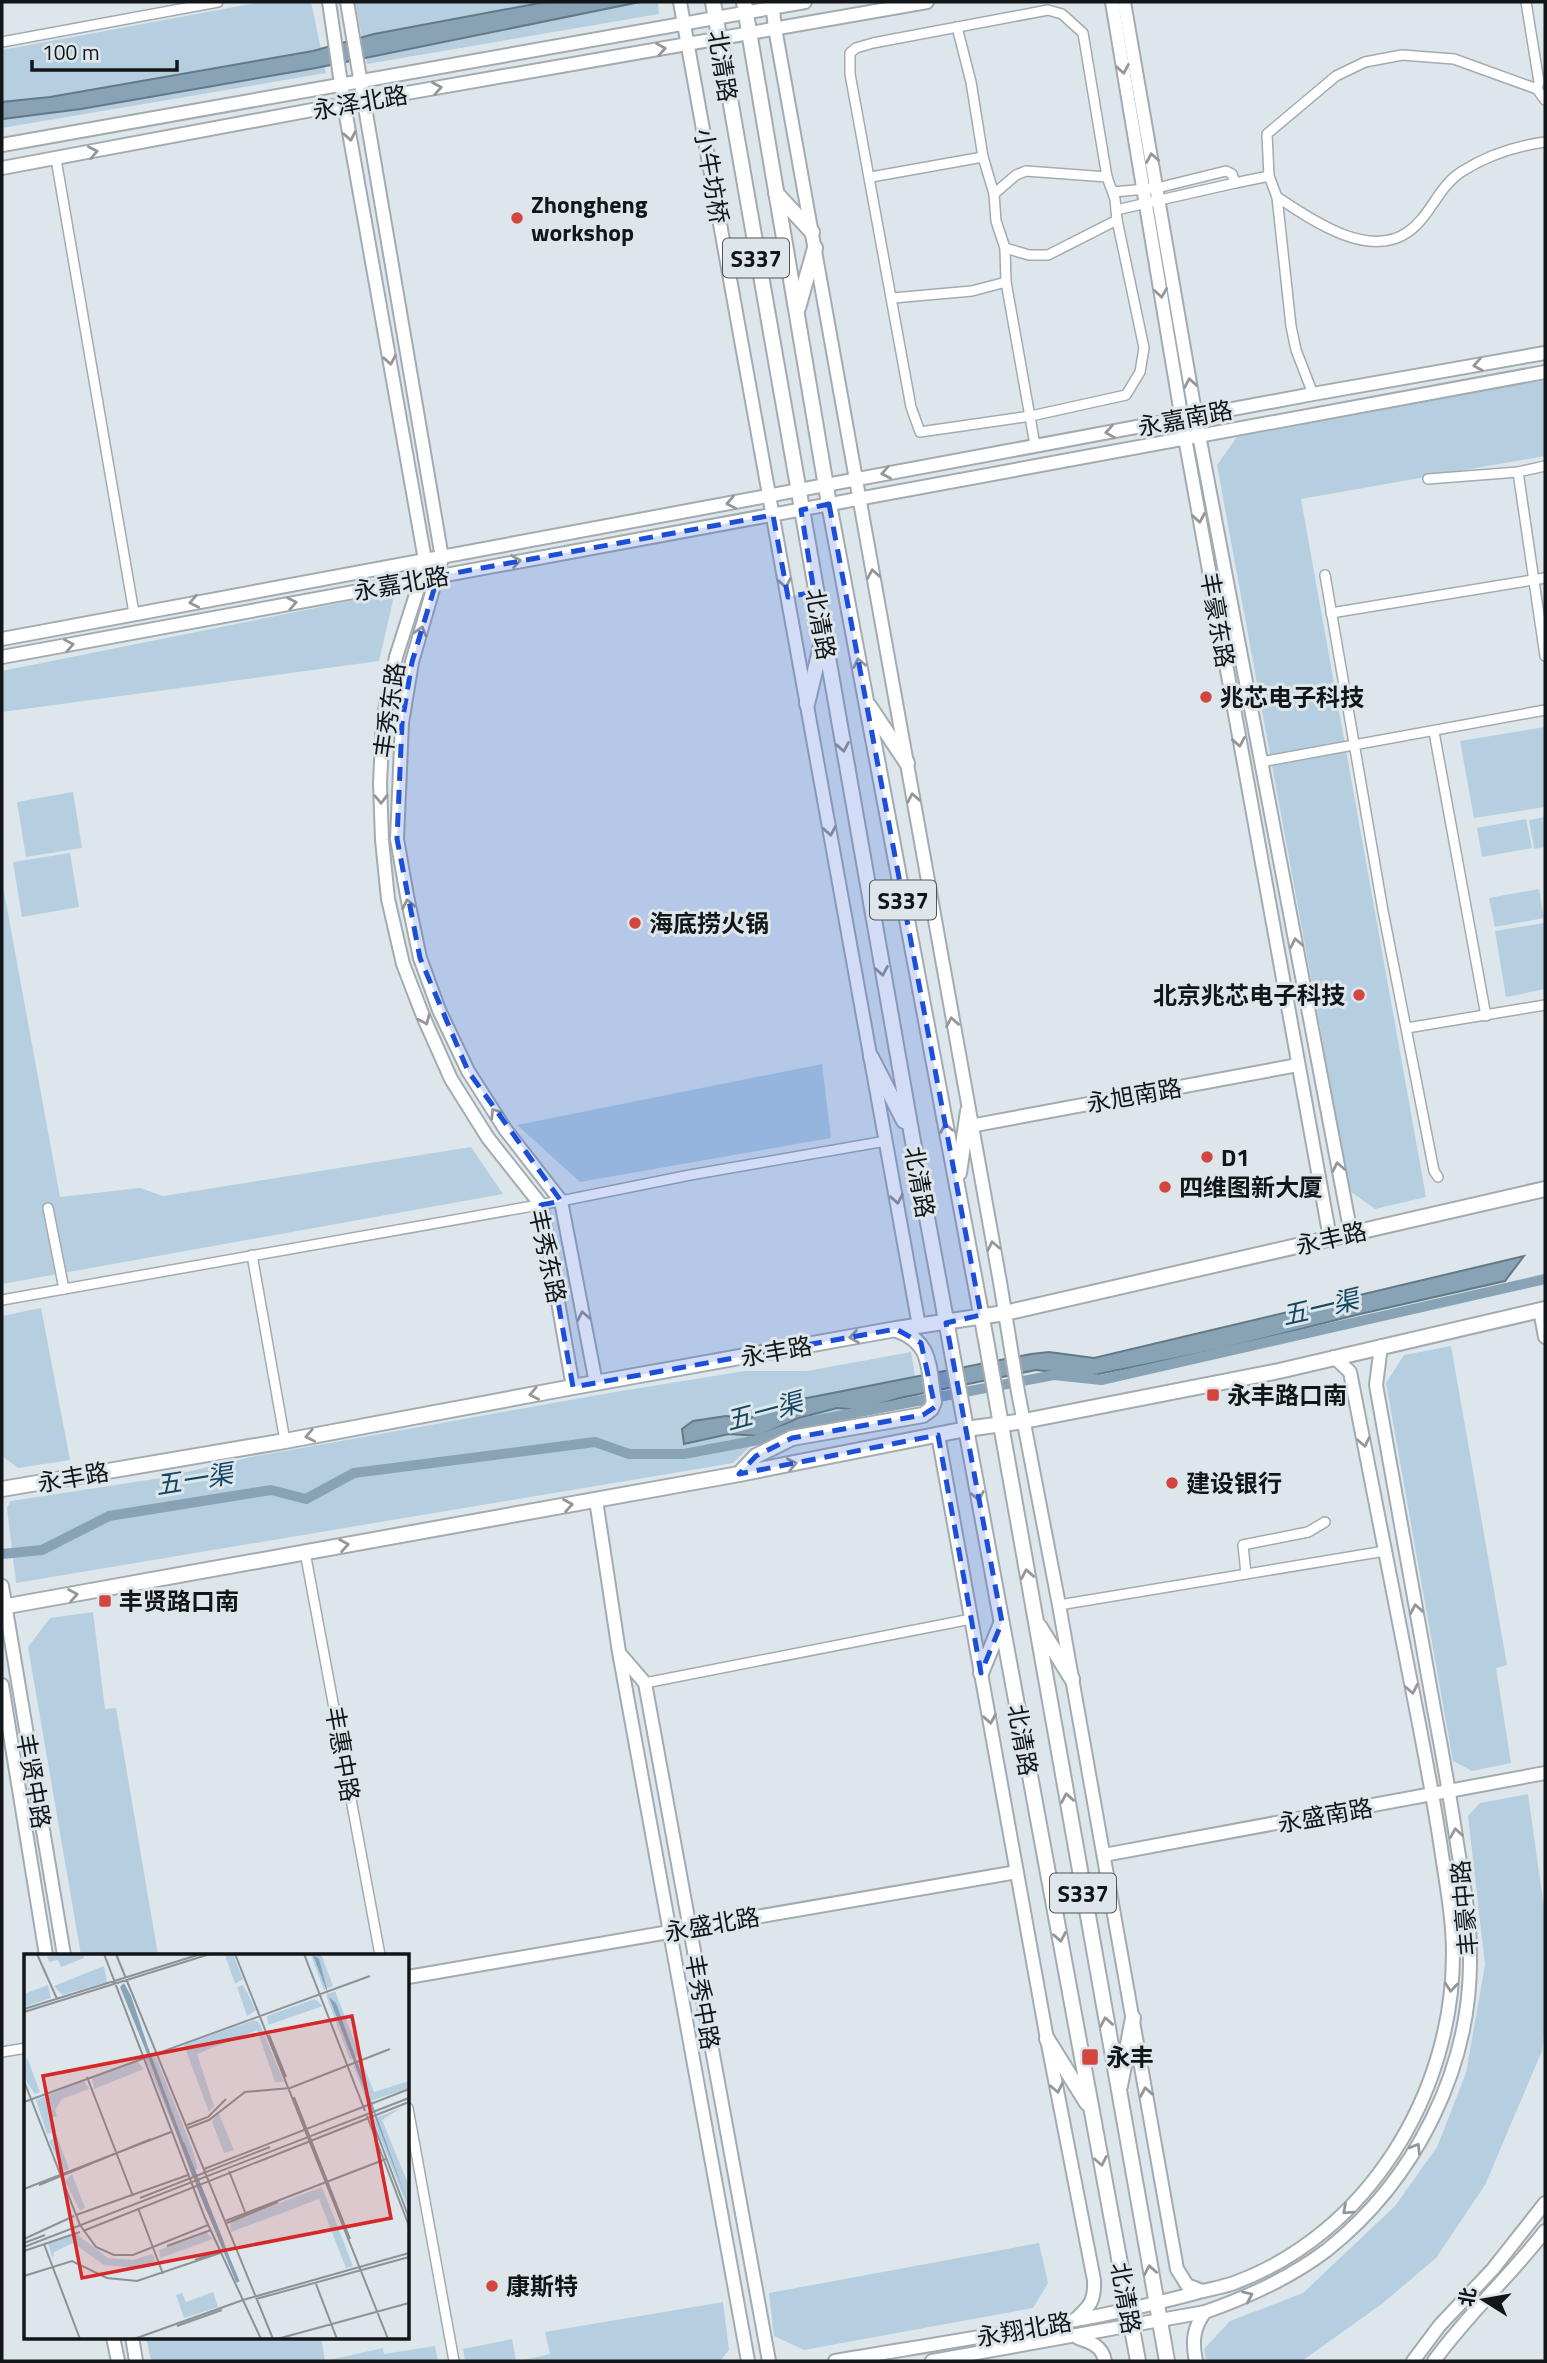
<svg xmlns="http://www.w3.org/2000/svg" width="1547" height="2363" font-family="'Titillium Web','Noto Sans SC',sans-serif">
<rect width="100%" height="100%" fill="#dde6eb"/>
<g fill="#b5cfe0">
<polygon points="261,2 311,2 326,73 2,128 2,50"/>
<polygon points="355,2 658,2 659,14 367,64"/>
<polygon points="1545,380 1545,456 1301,499 1426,1197 1375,1209 1350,1191 1217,465 1237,437"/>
<polygon points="395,592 379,661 2,712 2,671"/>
<polygon points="1545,727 1545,807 1474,818 1460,741"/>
<polygon points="73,792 82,848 26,857 17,802"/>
<polygon points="1545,817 1545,847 1534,849 1529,820"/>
<polygon points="1526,819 1532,848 1482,857 1477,828"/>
<polygon points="70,853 79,907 22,917 13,862"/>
<polygon points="2,881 60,1197 140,1188 163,1196 471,1147 503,1194 2,1284"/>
<polygon points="1539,889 1544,918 1495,927 1489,898"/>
<polygon points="1545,923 1545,989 1506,997 1495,931"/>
<polygon points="822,1064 831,1138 580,1182 517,1125"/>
<polygon points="41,1308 70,1460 18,1468 2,1456 2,1316"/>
<polygon points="1451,1346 1507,1665 1496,1668 1511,1763 1472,1771 1453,1761 1386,1383 1404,1355"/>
<polygon points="911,1352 919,1400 755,1442 733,1463 16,1583 7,1508 11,1501 161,1478 251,1457 615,1392 745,1371 807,1371"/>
<polygon points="93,1612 105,1709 116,1708 158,1955 81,1955 28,1647 50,1618"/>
<polygon points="1528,1794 1545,1915 1545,2021 1542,2051 1485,2185 1436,2258 1383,2303 1302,2361 1206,2361 1204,2349 1230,2321 1303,2293 1395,2206 1437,2147 1466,2073 1485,1965 1468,1816 1480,1803"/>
<polygon points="1039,2243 1048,2283 1033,2308 804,2350 774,2336 769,2293"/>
<polygon points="723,2302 729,2350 720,2361 519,2361 550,2354 545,2332"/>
<polygon points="146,2337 321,2337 325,2361 383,2348 384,2354 435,2346 438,2361 151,2361"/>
<polygon points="512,2339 516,2361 465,2361 463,2349"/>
</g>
<g fill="#87a3b5" stroke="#647986" stroke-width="2">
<polygon points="545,2 640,2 316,68 81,109 2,119 2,102 50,97 313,51 374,34"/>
<polygon points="1524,1256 1505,1281 1360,1314 1221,1349 1089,1376 1036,1370 900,1398 859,1410 837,1408 799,1418 759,1436 729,1434 684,1444 682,1429 693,1421 726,1416 747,1419 797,1400 1031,1354 1049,1352 1094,1358"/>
</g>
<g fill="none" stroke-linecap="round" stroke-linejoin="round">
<polyline stroke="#87a3b5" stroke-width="10" points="2,1554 42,1550 109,1516 271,1490 306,1499 354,1473 595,1442 629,1454 684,1454 758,1440 807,1422 1054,1375 1101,1380 1545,1279"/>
<g stroke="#a3abb0" stroke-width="12">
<g id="street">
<polyline points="1526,2 1539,82 1537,89 1545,100"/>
<polygon points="1048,10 1062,14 1083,33 1107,177 1115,199 1117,220 1144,348 1140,372 1126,395 1031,416 920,432 911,407 850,74 850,53 856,48 873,43"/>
<polyline points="957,27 971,82 983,157 994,194 996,221 1005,248 1006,282 1035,445"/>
<polyline points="2,42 218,2"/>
<polyline points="56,159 134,613"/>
<polyline points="871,177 983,157"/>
<polyline points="1235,183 1269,176"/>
<polyline points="1113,192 1157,188 1226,171 1232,174 1235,183 1116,210"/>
<polyline points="994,194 1016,175 1026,171 1107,177"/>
<path d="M1277 197C1310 219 1368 260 1408 232 1430 217 1438 187 1461 172 1486 156 1516 146 1545 142"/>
<polyline points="1005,248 1029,255 1048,255 1117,220"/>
<polyline points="893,298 972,291 1006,282"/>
<polyline points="1313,394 1296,350 1291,326 1277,197 1269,176 1267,134 1336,76 1365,62 1402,55 1454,59 1537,89"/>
<polyline points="1518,472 1545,656"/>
<polyline points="1428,479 1518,472 1545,466"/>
<polyline points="1325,575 1383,911 1434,1171 1438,1177"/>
<polyline points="1331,613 1545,578"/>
<polyline points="1434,732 1486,1016"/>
<polyline points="1261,762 1545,710"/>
<polyline points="1407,1028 1545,1005"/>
<polyline points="48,1208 64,1289"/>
<polyline points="252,1255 285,1441"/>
<polyline points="2,1300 561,1201 690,1175 886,1141"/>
<polyline points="305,1552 380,1955"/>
<polyline points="1246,1574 1243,1545 1308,1532 1325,1522"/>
<polyline points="1059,1605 1385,1551"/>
<polyline points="645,1683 971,1619"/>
<polyline points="2,2052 26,2048"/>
<polyline points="408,2108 454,2361"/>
</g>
</g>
<g stroke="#a3abb0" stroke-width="16">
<g id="secondary">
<polyline points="329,2 344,104 425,560 421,579 396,657 383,720 380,783 382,840 388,899 403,964 423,1016 451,1079 488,1138 541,1205 573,1387"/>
<polyline points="347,2 442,558 412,662 402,723 397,839 407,896 420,958 439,1010 468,1071 505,1129 561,1201 596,1383"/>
<polyline points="680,2 919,1326"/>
<polyline points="772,2 775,28 1000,1282 1018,1392 1059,1605 1177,2269 1187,2285 1202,2291"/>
<polyline points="1112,2 1185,438 1330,1238"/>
<polyline points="1124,2 1199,435 1351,1234"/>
<polyline points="2,145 805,2"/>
<polyline points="2,168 344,104 927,2"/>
<polyline points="2,639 1313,394 1545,353"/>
<polyline points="2,657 1545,372"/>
<polyline points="970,1126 1298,1065"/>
<polyline points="1540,1310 1545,1337"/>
<path d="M938 1435 1047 2039 1094 2280C1095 2301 1090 2306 1075 2320"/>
<polyline points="596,1500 619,1652 748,2361"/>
<polyline points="2,1586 64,1955"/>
<polyline points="620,1654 645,1683 769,2361"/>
<polyline points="2,1685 46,1955"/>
<polyline points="1104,1855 1545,1773"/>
<polyline points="408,1977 1017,1872"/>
<polyline points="113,2337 118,2361"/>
<polyline points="132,2337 136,2361"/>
<path d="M1078 2338C1091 2342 1102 2346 1105 2361"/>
<path d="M835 2361C924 2346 1014 2332 1102 2315 1135 2308 1167 2301 1199 2292 1211 2289 1223 2287 1234 2283 1368 2234 1453 2093 1453 1954 1453 1920 1447 1888 1442 1855 1433 1794 1421 1733 1409 1673 1389 1572 1369 1472 1350 1372L1334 1357"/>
<path d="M932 2361 1205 2312C1248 2297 1290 2278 1327 2250 1415 2180 1472 2068 1470 1955 1470 1920 1464 1885 1458 1850 1451 1803 1443 1756 1434 1709 1415 1601 1395 1493 1376 1385L1381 1346"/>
<path d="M1196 2361C1192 2342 1193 2328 1205 2312"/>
<polyline points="1413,2361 1440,2325 1493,2269 1545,2203"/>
<path d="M1434 2361C1467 2315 1510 2276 1545 2231"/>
</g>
</g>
<g stroke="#a3abb0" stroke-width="18">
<g id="primary">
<polyline points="713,2 912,1136 1138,2361"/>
<polyline points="744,2 829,504 986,1340 1167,2361"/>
<polyline points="776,193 812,232"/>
<polyline points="798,308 815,248"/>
<polyline points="807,704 821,646"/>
<polyline points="869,706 907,763"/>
<polyline points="871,1057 904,1121"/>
<polyline points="959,1173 968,1111"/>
<path d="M739 1474 756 1456 792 1438 923 1415 931 1409 934 1402C928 1368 933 1343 897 1330"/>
<polyline points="2,1489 285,1441 573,1387 896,1329 1005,1313 1545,1189"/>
<polyline points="2,1607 739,1474 966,1429 1024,1421 1279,1371 1545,1309"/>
<polyline points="1039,1626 1072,1679"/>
<polyline points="981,1673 1001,1624"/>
<polyline points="1047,2039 1087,2103"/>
<polyline points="1120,2086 1133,2018"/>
</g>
</g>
<use href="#street" stroke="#fff" stroke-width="9"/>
<use href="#secondary" stroke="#fff" stroke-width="12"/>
<use href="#primary" stroke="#fff" stroke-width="14"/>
</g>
<defs><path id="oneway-chevron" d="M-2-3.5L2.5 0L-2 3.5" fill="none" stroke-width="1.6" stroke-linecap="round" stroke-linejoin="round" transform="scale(1.75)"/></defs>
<g stroke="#959697">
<use href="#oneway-chevron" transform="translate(661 49) rotate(-10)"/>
<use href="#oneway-chevron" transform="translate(1123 69) rotate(80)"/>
<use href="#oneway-chevron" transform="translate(437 88) rotate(-10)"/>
<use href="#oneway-chevron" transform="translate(350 136) rotate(80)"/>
<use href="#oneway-chevron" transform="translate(93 152) rotate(-11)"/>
<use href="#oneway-chevron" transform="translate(1152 158) rotate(-100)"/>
<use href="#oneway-chevron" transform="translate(1161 293) rotate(81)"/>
<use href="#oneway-chevron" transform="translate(390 360) rotate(80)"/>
<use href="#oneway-chevron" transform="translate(1478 365) rotate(170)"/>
<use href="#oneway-chevron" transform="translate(1190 383) rotate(-100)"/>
<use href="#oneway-chevron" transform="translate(1110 432) rotate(170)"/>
<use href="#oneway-chevron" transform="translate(886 473) rotate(169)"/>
<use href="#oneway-chevron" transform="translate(731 503) rotate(169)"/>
<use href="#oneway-chevron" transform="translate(1199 518) rotate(80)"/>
<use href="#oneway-chevron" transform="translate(516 561) rotate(-10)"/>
<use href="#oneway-chevron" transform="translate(873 574) rotate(-100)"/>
<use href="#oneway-chevron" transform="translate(785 583) rotate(80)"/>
<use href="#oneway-chevron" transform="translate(194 602) rotate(169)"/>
<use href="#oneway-chevron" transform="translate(292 603) rotate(-11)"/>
<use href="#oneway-chevron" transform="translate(421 631) rotate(-74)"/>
<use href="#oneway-chevron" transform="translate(69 645) rotate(-11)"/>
<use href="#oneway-chevron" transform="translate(859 663) rotate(-101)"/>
<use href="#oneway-chevron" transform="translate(1239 742) rotate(80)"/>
<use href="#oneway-chevron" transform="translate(843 747) rotate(80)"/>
<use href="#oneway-chevron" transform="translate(913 798) rotate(-100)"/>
<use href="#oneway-chevron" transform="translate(381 799) rotate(89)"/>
<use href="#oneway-chevron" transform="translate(830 831) rotate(80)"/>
<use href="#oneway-chevron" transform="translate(408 904) rotate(-102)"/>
<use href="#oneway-chevron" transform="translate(1296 943) rotate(-101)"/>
<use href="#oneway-chevron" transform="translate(882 971) rotate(80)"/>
<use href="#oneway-chevron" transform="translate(425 1020) rotate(67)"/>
<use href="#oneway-chevron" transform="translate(952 1022) rotate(-100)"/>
<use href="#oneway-chevron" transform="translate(495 1113) rotate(-122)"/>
<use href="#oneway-chevron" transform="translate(946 1128) rotate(-101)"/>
<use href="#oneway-chevron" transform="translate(1338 1167) rotate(-101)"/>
<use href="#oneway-chevron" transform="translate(897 1199) rotate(80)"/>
<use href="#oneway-chevron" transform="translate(993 1246) rotate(-101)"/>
<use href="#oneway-chevron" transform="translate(583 1316) rotate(-101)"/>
<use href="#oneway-chevron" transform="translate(854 1337) rotate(170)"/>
<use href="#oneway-chevron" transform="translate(534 1394) rotate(169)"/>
<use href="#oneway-chevron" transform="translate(310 1436) rotate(169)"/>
<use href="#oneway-chevron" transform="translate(1364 1442) rotate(79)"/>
<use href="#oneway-chevron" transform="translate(792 1464) rotate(-11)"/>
<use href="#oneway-chevron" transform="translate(978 1496) rotate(79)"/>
<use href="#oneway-chevron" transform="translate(568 1505) rotate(-10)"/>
<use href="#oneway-chevron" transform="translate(344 1545) rotate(-10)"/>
<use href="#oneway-chevron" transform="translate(1027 1574) rotate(-100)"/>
<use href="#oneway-chevron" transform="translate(73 1595) rotate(-10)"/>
<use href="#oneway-chevron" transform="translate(1416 1609) rotate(-100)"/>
<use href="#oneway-chevron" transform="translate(1412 1689) rotate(79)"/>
<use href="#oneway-chevron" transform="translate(990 1719) rotate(80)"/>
<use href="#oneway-chevron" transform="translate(1067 1798) rotate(-100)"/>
<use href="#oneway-chevron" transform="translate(1456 1833) rotate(-99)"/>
<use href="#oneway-chevron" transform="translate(1060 1937) rotate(80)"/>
<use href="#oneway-chevron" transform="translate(1451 1987) rotate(95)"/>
<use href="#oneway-chevron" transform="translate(1106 2022) rotate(-100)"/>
<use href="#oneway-chevron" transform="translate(1057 2088) rotate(79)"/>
<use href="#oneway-chevron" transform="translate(1146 2092) rotate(-100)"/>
<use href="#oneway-chevron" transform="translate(1416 2148) rotate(-59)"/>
<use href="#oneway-chevron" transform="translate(1101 2161) rotate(79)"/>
<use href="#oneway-chevron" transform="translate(1347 2210) rotate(138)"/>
<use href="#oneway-chevron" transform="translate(1150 2270) rotate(-100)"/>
<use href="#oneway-chevron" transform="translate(1248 2296) rotate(-24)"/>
</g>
<path fill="#1d4ed8" fill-opacity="0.2" stroke="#1d4ed8" stroke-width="5" stroke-dasharray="14 9" stroke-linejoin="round" d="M829 504 981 1315 946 1323 1002 1622 981 1673 938 1435 739 1474 756 1456 792 1438 923 1415 935 1407 921 1343 896 1329 573 1387 541 1205 561 1201 468 1071 420 958 397 839 402 723 412 662 438 576 773 515 788 597 814 592 801 510Z"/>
<g fill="#d3453f" stroke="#dde6eb" stroke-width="2.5">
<circle cx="517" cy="218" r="7"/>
<circle cx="1206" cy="697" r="7"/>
<circle cx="635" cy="923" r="7"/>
<circle cx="1359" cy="995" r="7"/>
<circle cx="1207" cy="1157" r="7"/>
<circle cx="1165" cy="1187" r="7"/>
<rect x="1206" y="1388" width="14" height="14" rx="3.5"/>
<circle cx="1172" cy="1483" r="7"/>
<rect x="98" y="1594" width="14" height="14" rx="3.5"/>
<rect x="1081" y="2048" width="18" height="18" rx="3.5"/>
<circle cx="492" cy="2286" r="7"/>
</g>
<g text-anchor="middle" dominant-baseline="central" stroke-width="6" stroke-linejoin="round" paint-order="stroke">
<g fill="#dde6eb" stroke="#505457" stroke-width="2">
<rect x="723" y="238.5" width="66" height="39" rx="5"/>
<rect x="870" y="880.5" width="66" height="39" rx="5"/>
<rect x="1050" y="1873.5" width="66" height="39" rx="5"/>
</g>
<g font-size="23" font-weight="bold" fill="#131618">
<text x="756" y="258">S337</text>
<text x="903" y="900">S337</text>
<text x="1083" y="1893">S337</text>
</g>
<g font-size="24" fill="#131618" stroke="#dde6eb">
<text transform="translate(723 66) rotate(81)">北清路</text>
<text transform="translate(360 102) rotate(-10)">永泽北路</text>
<text transform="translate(712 176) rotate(80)">小牛坊桥</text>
<text transform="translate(1185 418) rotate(-11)">永嘉南路</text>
<text transform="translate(401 583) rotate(-10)">永嘉北路</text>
<text transform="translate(1218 620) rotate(80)">丰豪东路</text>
<text transform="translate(821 624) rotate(80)">北清路</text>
<text transform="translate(389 710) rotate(-82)">丰秀东路</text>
<text transform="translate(1134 1095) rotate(-10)">永旭南路</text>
<text transform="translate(920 1182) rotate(80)">北清路</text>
<text transform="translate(1331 1238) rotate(-13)">永丰路</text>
<text transform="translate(548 1256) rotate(78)">丰秀东路</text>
<text transform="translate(776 1351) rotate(-10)">永丰路</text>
<text transform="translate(73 1477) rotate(-10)">永丰路</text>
<text transform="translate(1023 1740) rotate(80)">北清路</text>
<text transform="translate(343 1754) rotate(80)">丰惠中路</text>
<text transform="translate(34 1781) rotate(80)">丰贤中路</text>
<text transform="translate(1325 1815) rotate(-10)">永盛南路</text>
<text transform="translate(1464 1908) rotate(-95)">丰豪中路</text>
<text transform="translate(712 1924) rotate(-10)">永盛北路</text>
<text transform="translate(703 2002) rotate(80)">丰秀中路</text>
<text transform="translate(1126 2298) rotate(80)">北清路</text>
<text transform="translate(1024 2329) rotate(-10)">永翔北路</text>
</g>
<g font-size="24" font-weight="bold" fill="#131618" stroke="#dde6eb" text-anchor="start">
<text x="531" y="204">Zhongheng<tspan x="531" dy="28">workshop</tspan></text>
<text x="1220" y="697">兆芯电子科技</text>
<text x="649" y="923">海底捞火锅</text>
<text x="1345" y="995" text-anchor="end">北京兆芯电子科技</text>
<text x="1221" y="1157">D1</text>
<text x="1179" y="1187">四维图新大厦</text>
<text x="1227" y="1395">永丰路口南</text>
<text x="1186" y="1483">建设银行</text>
<text x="119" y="1601">丰贤路口南</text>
<text x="1106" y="2057">永丰</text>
<text x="506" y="2286">康斯特</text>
</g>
<g font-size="26" font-style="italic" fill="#134762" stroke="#dde6eb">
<text transform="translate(1320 1307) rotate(-13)">五一渠</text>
<text transform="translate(764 1411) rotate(-15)">五一渠</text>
<text transform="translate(194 1479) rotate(-9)">五一渠</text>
</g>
</g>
<g transform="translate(24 1954)">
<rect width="385" height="385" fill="#dde6eb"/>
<path d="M58 0 60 4 37 13 34 6 25 8 23 2ZM209 0 219 25 211 30 201 1ZM297 0 309 32 300 36 287 1ZM80 12 83 28 38 41 30 32ZM24 31 27 44 0 53V40ZM219 31 232 56 223 62 213 33ZM311 37 336 102 326 106 302 41ZM291 45 299 52 244 71 243 62ZM230 66 235 68 260 128H251L233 76 173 100 190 152 185 158 160 91ZM131 101 168 194 174 215 168 217 121 104ZM3 103 16 138 11 140 0 124ZM113 107 120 115 70 135 68 124ZM338 108 350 138 385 127V134L343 148 329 111ZM60 127 65 135 38 145 31 156 33 162 28 164 32 178 23 180 12 146ZM377 154 358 166 385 232V257L349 165ZM194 158 210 196 200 199 188 168ZM33 182 45 215 39 217 25 187ZM48 220 61 254 56 257 41 227ZM298 233 329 312 322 314 295 245 207 278 206 268ZM182 278 189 285 136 304 135 296ZM51 279 84 304 109 306 128 300 132 307 111 314 80 311 49 289 30 298 29 305 24 289ZM189 338 194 353 160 364 152 341 158 339 162 348Z" fill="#b5cfe0"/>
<path d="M289 1 295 5 305 43 312 49 385 252ZM100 29 107 42 125 96 122 97 96 33ZM156 188H160L202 293 182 256Z" fill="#87a3b5"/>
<path fill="none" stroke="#87a3b5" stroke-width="3.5" d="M123 95 170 222M173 229 214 328"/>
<path fill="none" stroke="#8c9397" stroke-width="2" d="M13 0 33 45M80 0 181 264 237 385M92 0 249 385M211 0 364 385M280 0 341 157M0 55 177 0M0 58 186 0M245 81 262 123M63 123 109 242M0 127 56 271 72 293 90 301H109L184 271M270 143 326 285M0 148 346 22M346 161 385 264M343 162 385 272M163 171 184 163 202 145M164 174 185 166 221 138 266 134 366 95M180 215 385 135M205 217 221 258M15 231 127 185M0 235 147 178M116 244 246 193M114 254 139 320M52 261 164 221M201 267 362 205M203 269 254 248M59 277 385 148M0 285 50 262M0 289 21 281M20 290 56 385M143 292 187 276M0 293 385 144M0 297 56 278M171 306 196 296M0 322 48 307 83 324 113 327 196 299M292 330 313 385M232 345 385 303M153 372 198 356M110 385 219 346 385 299M253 385 385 349"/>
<path fill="#d62828" fill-opacity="0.15" stroke="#d62828" stroke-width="3.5" d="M328 62 367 264 58 324 19 122Z"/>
<rect width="385" height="385" fill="none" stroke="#131618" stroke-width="3.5"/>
</g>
<rect width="1547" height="2363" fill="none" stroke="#131618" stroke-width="7"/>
<g transform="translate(1484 2300) rotate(281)" stroke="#dde6eb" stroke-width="5" paint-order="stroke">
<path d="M0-5L12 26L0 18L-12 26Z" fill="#131618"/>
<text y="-10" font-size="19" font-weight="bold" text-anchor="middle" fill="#131618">北</text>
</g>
<path d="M32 60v10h145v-10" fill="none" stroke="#131618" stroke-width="3.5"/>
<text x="42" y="60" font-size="21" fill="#131618" stroke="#dde6eb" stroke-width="5" paint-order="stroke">100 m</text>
</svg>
